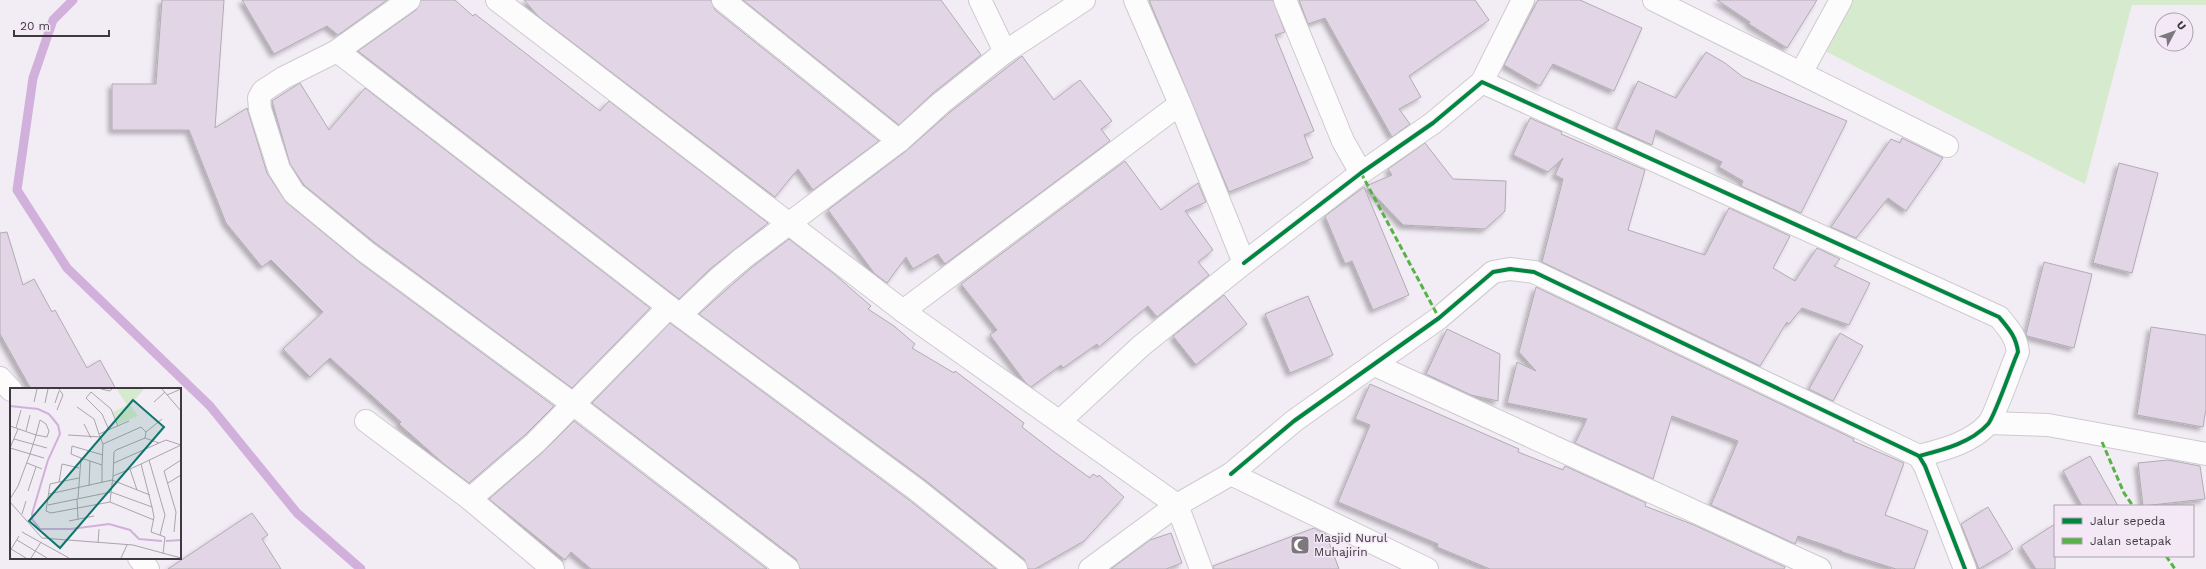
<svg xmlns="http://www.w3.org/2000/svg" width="2206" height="569" font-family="'Work Sans',sans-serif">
<defs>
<filter id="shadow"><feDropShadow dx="-3.5" dy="3.5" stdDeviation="2" flood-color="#0004"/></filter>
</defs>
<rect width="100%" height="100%" fill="#f2ecf4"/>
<polygon fill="#d6ebce" points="1843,0 2206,0 2206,5 2132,5 2085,184 1819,48"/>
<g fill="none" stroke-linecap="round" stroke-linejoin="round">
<polyline stroke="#d2b0dc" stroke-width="9" points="73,0 53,20 33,78 17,190 67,268 210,406 297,513 361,569"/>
</g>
<g fill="#e2d6e6" stroke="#b1acb3" filter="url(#shadow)">
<polygon points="162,0 224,0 215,128 247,108 267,173 286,202 359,262 554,406 526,434 469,483 444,464 399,424 401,422 330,358 310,377 283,349 323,312 271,260 262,267 226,223 189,130 112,130 112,84 156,84"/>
<polygon points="242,0 387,0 338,35 327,26 274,54"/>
<polygon points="421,0 455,0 473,16 475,14 600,111 609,101 768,223 710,269 679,299 358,51 416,10"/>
<polygon points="524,0 711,0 715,10 879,141 813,190 798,169 775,197 539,17"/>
<polygon points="743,0 941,0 981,55 933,93 899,125"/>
<polygon points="1149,0 1273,0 1285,32 1275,35 1314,131 1304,135 1313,158 1229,192"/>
<polygon points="1299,0 1475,0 1489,20 1409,76 1421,97 1399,109 1410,124 1392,137 1325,18 1308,24"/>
<polygon points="1538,0 1580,0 1642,28 1614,91 1553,64 1540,86 1504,65"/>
<polygon points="1717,0 1817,0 1787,48 1749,24 1750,22"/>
<polygon points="1706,52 1725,63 1743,77 1847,121 1801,213 1741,186 1743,181 1719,167 1722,162 1656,130 1652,145 1616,129 1638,81 1676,98"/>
<polygon points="1022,56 1054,100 1080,80 1112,121 1101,129 1110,141 945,264 938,254 913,269 906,257 887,283 874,273 828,210 906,151 949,113"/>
<polygon points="300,83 329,130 365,88 650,308 572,388 374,242 304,185 290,164 272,101"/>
<polygon points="1530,118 1562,132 1561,134 1645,170 1628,230 1705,255 1729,208 1790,236 1773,268 1795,281 1817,248 1840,259 1834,266 1870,283 1849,325 1802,308 1789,324 1787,322 1760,366 1542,262 1563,179 1555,175 1563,158 1548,172 1513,155"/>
<polygon points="1902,138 1943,158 1906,211 1888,198 1856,238 1831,227 1891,139 1900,143"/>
<polygon points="1425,143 1453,179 1506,181 1505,211 1485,229 1403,225 1366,186 1392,175 1388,169"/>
<polygon points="1125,161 1161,210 1198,183 1206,202 1185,211 1213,250 1198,262 1209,275 1157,317 1148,306 1099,347 1097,344 1063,368 1061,365 1031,387 1025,382 990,335 997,330 961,284"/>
<polygon points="2119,163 2158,173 2132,273 2093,263"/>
<polygon points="1364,187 1409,295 1373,310 1352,261 1345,264 1325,216"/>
<polygon points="7,232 23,285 34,279 52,312 55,310 87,368 100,360 116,389 31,389 0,334 0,233"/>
<polygon points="789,239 833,273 871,306 868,309 894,326 915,344 912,348 954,373 955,371 1024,423 1022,427 1053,451 1090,478 1093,474 1098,477 1099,475 1124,497 1084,541 1035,569 1028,569 1024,559 925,480 699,314 751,268"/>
<polygon points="2044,262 2092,274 2074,348 2027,336 2026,334"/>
<polygon points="1536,287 1854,439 1853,441 1904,463 1885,515 1928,531 1914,569 1896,569 1842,552 1842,551 1798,536 1795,544 1711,505 1738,441 1672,416 1653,479 1575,443 1587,419 1507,403 1517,362 1536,371 1519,352"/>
<polygon points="1224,295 1247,324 1196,365 1173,336"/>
<polygon points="1308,296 1333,355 1290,373 1265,314"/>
<polygon points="670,323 909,500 996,569 800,569 796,559 592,403"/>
<polygon points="2151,327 2206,335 2206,409 2203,427 2137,415"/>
<polygon points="1447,329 1500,354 1498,401 1471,395 1426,374"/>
<polygon points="1840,333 1863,346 1833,401 1809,389"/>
<polygon points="1370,384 1519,449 1518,452 1563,470 1565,466 1646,503 1645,506 1694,525 1785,567 1784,569 1490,569 1437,547 1438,544 1338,502 1370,425 1355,419"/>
<polygon points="574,421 767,569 591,569 571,552 565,560 489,499 543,452"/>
<polygon points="2090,456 2118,506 2082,506 2063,471"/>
<polygon points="2168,460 2200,466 2205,499 2143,506 2138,463"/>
<polygon points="1988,507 2013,549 1979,569 1961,524"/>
<polygon points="252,513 268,535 262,539 281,569 168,569"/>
<polygon points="2055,524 2055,569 2036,569 2021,546"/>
<polygon points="1314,528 1326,534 1339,569 1213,569 1213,566"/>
<polygon points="1171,533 1182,563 1166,569 1111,569 1150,540"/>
</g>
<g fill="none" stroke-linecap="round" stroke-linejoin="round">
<g stroke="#cfcad0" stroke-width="24">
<g id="minor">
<polyline points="409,0 337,51 283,78 263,91 259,98 260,109 279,169 294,193 366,252 573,404 788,569"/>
<polyline points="497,0 903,311 1177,505 1201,569"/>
<polyline points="723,0 899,141"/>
<polyline points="980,0 1005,52"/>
<polyline points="1285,0 1343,141 1361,173"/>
<polyline points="1654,0 1947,146"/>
<polyline points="337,51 669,307 917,490 1016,569"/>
<polyline points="1801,73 1841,0"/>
<polyline points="1482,82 1523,0"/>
<path d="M1244 263 1361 173 1433 123 1482 82 1999 317C2008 328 2016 336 2018 352 2012 365 1995 416 1988 424 1971 443 1942 450 1919 456"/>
<polyline points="903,311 1180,104"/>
<polyline points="680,315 718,279 743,258 899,141 941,103 1005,52 1084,0"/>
<polyline points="1375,365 1820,569"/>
<polyline points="0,378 11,390"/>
<polyline points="366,421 470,499 553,569"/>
<polyline points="1060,421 1141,346 1244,263 1180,104 1135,0"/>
<polyline points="1989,423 2048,425 2206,454"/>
<polyline points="1231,474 1294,421 1439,318 1493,272 1510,269 1534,272 1919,456 1925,466 1965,569"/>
<polyline points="470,499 535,443 669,307"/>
<polyline points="139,558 148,569"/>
<polyline points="1090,569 1177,505 1231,474 1427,569"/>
</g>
</g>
<use href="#minor" stroke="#fdfcfd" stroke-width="22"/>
<g stroke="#57b347" stroke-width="3" stroke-dasharray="6 3" stroke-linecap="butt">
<polyline points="1361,173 1439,318"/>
<polyline points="2102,442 2124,493 2133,506"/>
<polyline points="2166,556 2175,569"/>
</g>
<g stroke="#f4e8f7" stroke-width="6">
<g id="cycleway">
<path d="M1244 263 1361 173 1433 123 1482 82 1999 317C2008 328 2016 336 2018 352 2012 365 1995 416 1988 424 1971 443 1942 450 1919 456"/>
<polyline points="1231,474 1294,421 1439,318 1493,272 1510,269 1534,272 1919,456 1925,466 1965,569"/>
</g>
</g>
<use href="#cycleway" stroke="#00873e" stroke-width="4"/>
</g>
<defs>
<g id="mosque-square" transform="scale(1)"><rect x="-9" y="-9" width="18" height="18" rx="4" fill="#7c787e" stroke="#f4e8f7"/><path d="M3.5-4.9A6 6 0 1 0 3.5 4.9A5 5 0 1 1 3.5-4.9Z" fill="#fff"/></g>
</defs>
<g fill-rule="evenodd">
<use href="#mosque-square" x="1300" y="545"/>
</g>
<g text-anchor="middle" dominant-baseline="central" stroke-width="3" stroke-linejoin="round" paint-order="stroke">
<g font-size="12" fill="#3d393e" stroke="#f4e8f7" text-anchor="start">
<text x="1314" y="538">Masjid Nurul<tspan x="1314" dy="14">Muhajirin</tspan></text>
</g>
</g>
<g transform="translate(10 388)">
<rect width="171" height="171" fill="#f2ecf4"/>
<path d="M109 1H134L120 17 128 28 108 36 103 24 117 17 107 2Z" fill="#d6ebce"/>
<path fill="none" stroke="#d2b0dc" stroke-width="2" d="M0 18 28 21 39 26 48 37 50 46 38 72 22 126V131L30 141H61L99 136 120 142 129 151 152 153M156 153 171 152"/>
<path fill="none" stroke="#aaa4ab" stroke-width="1" d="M91 1 100 3 102 1M152 1 171 23M157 7 171 1M24 14 27 1M144 14 155 4M35 15 38 1M45 15 49 3M67 19 84 31 89 46M47 22 53 7 49 1M74 36 81 50M0 38 26 47 37 49 39 43 36 36 30 32 26 47 20 66 8 98 0 111M6 40 11 22M99 42 92 26 76 10 81 4 101 21 108 38M16 43 20 27M136 44 152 31M58 47 91 49M4 51 37 60M149 55 156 52 171 57M93 56 89 46 119 33M0 60 34 70M0 60 8 41M71 70 61 66 62 58 93 67M139 72 155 127 150 147M17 75 32 81M92 77 93 56 131 39 136 44 135 50M103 88 104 64 106 62 135 50 149 55 104 75M69 90 49 94 52 76 69 80M49 94 40 96 36 123 41 125 100 114 144 132M158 95 171 87M79 98 80 73M127 102 120 81 131 76M18 103 26 79M39 106 102 92 140 107M68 110 71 70 92 77V95M67 111 68 131M0 114 32 150 123 157 171 170M100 114 103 88 120 81M38 117 101 104 142 119 144 129 141 144 155 149 153 166M142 119 131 76 171 57M12 126 16 113M59 133 84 128M12 144 59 170M164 144 166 124 154 83 171 72M7 152 37 170M88 155 89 141M1 161 16 170M0 163 9 148M21 170 31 154M111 170 117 157"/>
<path fill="#0f766e" fill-opacity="0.15" stroke="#0f766e" stroke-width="2" d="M123 12 154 39 50 160 19 133Z"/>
<rect width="171" height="171" fill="none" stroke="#3d393e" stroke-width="2"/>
</g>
<rect x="2054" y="505" width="140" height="52" fill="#f4e8f7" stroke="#aba2ad"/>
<rect x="2062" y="518" width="20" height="6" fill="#00873e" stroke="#aba2ad"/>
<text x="2090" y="525" font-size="12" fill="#3d393e">Jalur sepeda</text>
<rect x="2062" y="538" width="20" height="6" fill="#57b347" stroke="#aba2ad"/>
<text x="2090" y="545" font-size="12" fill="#3d393e">Jalan setapak</text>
<g transform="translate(2174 32) rotate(49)"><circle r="19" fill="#f4e8f7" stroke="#aba2ad"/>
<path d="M0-3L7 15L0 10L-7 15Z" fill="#7c787e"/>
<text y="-6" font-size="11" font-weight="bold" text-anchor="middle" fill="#3d393e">U</text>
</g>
<path d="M14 30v6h95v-6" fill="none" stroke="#3d393e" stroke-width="2"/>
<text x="20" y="30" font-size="12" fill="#3d393e" stroke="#f4e8f7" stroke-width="3" paint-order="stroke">20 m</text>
</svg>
